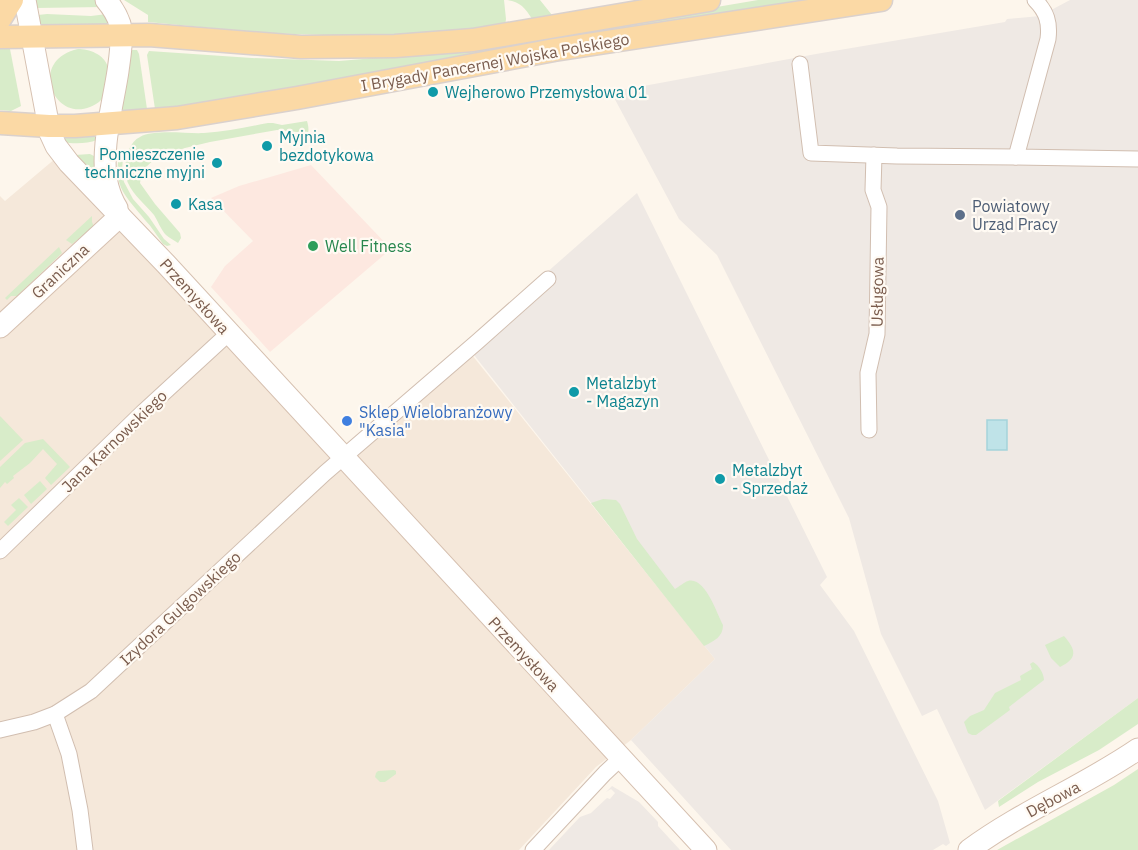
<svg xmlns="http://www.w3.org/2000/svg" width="1138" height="850" font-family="'IBM Plex Sans',sans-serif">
<rect width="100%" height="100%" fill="#fdf6ec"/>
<polygon fill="#f5e8da" points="56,158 336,463 468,350 715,659 631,740 596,767 519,850 0,850 0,196 5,201"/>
<polygon fill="#fde8e0" points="311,165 391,249 270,352 211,287 225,266 253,241 211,198 239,186"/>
<g fill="#efe9e4">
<polygon points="1070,0 1138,0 1138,698 985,810 937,709 922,716 881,634 849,518 717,255 679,219 611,92 816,54 1005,22 1007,19 1040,16"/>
<polygon points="637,193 827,577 820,585 854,631 938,801 950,843 946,846 943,844 933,850 731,850 631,740 715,659 474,355 553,286 545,274"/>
<polygon points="612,786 639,802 658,822 658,826 680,850 549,850 580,817 591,813 607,798 610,799 615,793 611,789 606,792"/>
</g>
<g fill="#d8ecc9">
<polygon points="35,0 97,0 103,7 36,8"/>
<path d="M124 0H540L552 15 532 19C525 7 518 0 504 0L506 19 505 26 385 37 265 33 148 22V15Z"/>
<polygon points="758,0 829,0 586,37 581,30"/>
<polygon points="47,14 91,16 107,14 112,24 40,26 38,15"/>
<polygon points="543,37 548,44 212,106 155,109 147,55 149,51 252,58 339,61 363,59"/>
<polygon points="0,46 7,46 10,49 21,106 11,111 0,110"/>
<path d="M78 49C89 49 104 54 108 67 109 74 106 84 105 91 104 99 98 104 90 107 53 122 28 60 78 49Z"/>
<polygon points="128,50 137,50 139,54 147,109 146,114 118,116"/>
<path d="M307 121C310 131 309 139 298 143L301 140 300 134 297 132 277 130 210 142 185 148 161 156 159 155 146 167 148 170 141 177 140 183 155 204 180 233 181 238 178 243C174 240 169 238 166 235 161 230 158 221 154 215 145 204 134 196 128 183 122 170 126 143 140 137 154 129 187 134 204 133 226 132 247 127 268 123H273L282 125Z"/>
<path d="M98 132 97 140C87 144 73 144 63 142L58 133Z"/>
<polygon points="90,154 94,156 96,182 75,155"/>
<path d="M119 156 123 157 122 171 124 182 133 199 149 217 164 239 171 245 167 246 163 244C157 236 152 227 145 220 127 197 113 188 119 156Z"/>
<polygon points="92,216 92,222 94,227 72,244 66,240"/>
<polygon points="59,247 62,253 17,296 11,296 7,300 5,298"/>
<polygon points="0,416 23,440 0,461"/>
<polygon points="43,439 70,467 51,485 45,478 57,464 43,449 30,463 29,462 30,463 13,476 14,478 7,484 5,482 0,488 0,467 25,443"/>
<polygon points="40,481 47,489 31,504 24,495"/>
<polygon points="19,498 28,507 8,526 4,522 16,510 11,505"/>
<path d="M603 499 616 500 620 504 637 539 675 589C679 587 684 582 688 581 705 576 717 614 723 625 723 637 714 641 704 646L591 503Z"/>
<path d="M1064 636C1076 650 1078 658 1060 667L1051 658 1045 645Z"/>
<path d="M1033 662C1039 665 1044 674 1044 680L1009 707 1010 710 976 735H972L968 733 964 722 970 716 984 710 995 693 1021 680 1020 676 1032 669 1030 664Z"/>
<polygon points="1138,698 1138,724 1099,750 1038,782 999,807 998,801"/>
<polygon points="1138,769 1138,850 997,850 1114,785"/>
<polygon points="394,770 396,771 396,774 385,782 380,782 375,777 376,773 378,771"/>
</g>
<rect fill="#bfe3e8" stroke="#a5d3da" stroke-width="1.5" x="987" y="420" width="20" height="30"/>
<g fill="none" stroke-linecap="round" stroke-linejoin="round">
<g stroke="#d1beb0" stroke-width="17">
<g id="street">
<path d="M1035 0C1047 12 1050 23 1048 39L1016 157 1138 159"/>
<polyline points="800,64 811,153 897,156 1016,157"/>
<polyline points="869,430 868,373 877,334 879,207 873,190 874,155"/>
<polyline points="0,551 142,413 229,333"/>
<polyline points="55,714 69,754 80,810 85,850"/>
<polyline points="0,730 34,722 55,714 91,691 325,473 477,342 548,279"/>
<polyline points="533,850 605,773 621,758"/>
</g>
</g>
<g stroke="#d6c0b0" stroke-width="23">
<g id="secondary">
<polyline points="25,0 50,133 56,146 69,163 166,264 706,850"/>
<path d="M106 0C112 7 117 15 120 24 123 39 120 56 118 71 113 105 99 153 108 187 110 194 113 202 117 208"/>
<polyline points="0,327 120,216"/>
<path d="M969 850C1022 811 1084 786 1138 749"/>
</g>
</g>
<g stroke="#dad1cd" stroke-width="25">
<g id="primary">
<polyline points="0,19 12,0"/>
<polyline points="0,37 149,35 301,47 395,46 473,40 709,0"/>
<polyline points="0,123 49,126 75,126 177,118 297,98 554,50 881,0"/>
</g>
</g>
<use href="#street" stroke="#fff" stroke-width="15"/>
<use href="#secondary" stroke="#fff" stroke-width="21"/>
<use href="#primary" stroke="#fbd9a5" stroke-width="22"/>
</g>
<g fill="#0f9aa8" stroke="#fffaf3" stroke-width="2">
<circle cx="433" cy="92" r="6"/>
<circle cx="267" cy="146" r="6"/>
<circle cx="217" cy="163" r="6"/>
<circle cx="176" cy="204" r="6"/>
<circle cx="574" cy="392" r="6"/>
<circle cx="720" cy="479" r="6"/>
</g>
<circle fill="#5c6f8a" stroke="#fffaf3" stroke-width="2" cx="960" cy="215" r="6"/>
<circle fill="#2e9e5b" stroke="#fffaf3" stroke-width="2" cx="313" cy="246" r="6"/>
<circle fill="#3f7fe0" stroke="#fffaf3" stroke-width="2" cx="347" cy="421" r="6"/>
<g text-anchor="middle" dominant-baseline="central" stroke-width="4.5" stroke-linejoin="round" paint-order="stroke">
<g font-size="16" fill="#7a5c4d" stroke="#fffaf3">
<text transform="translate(495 62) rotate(-10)">I Brygady Pancernej Wojska Polskiego</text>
<text transform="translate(60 271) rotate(-43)">Graniczna</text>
<text transform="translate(877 292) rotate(-89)">Usługowa</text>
<text transform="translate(195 296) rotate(48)">Przemysłowa</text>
<text transform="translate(114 441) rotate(-44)">Jana Karnowskiego</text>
<text transform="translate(180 608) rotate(-43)">Izydora Gulgowskiego</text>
<text transform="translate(524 654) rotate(47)">Przemysłowa</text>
<text transform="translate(1053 799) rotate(-28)">Dębowa</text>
</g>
<g font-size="16" fill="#0d838f" stroke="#fffaf3" text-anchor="start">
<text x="445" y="92">Wejherowo Przemysłowa 01</text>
<text x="279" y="137">Myjnia<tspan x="279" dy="18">bezdotykowa</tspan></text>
<text x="205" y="154" text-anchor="end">Pomieszczenie<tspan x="205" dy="18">techniczne myjni</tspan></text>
<text x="188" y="204">Kasa</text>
<text x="586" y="383">Metalzbyt<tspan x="586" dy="18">- Magazyn</tspan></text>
<text x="732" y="470">Metalzbyt<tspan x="732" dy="18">- Sprzedaż</tspan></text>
</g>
<g font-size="16" fill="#4e5e75" stroke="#fffaf3" text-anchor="start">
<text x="972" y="206">Powiatowy<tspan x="972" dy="18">Urząd Pracy</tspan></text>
</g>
<g font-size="16" fill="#27864d" stroke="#fffaf3" text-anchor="start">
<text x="325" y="246">Well Fitness</text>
</g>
<g font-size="16" fill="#366cbe" stroke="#fffaf3" text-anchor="start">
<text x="359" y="412">Sklep Wielobranżowy<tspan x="359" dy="18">"Kasia"</tspan></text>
</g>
</g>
</svg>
